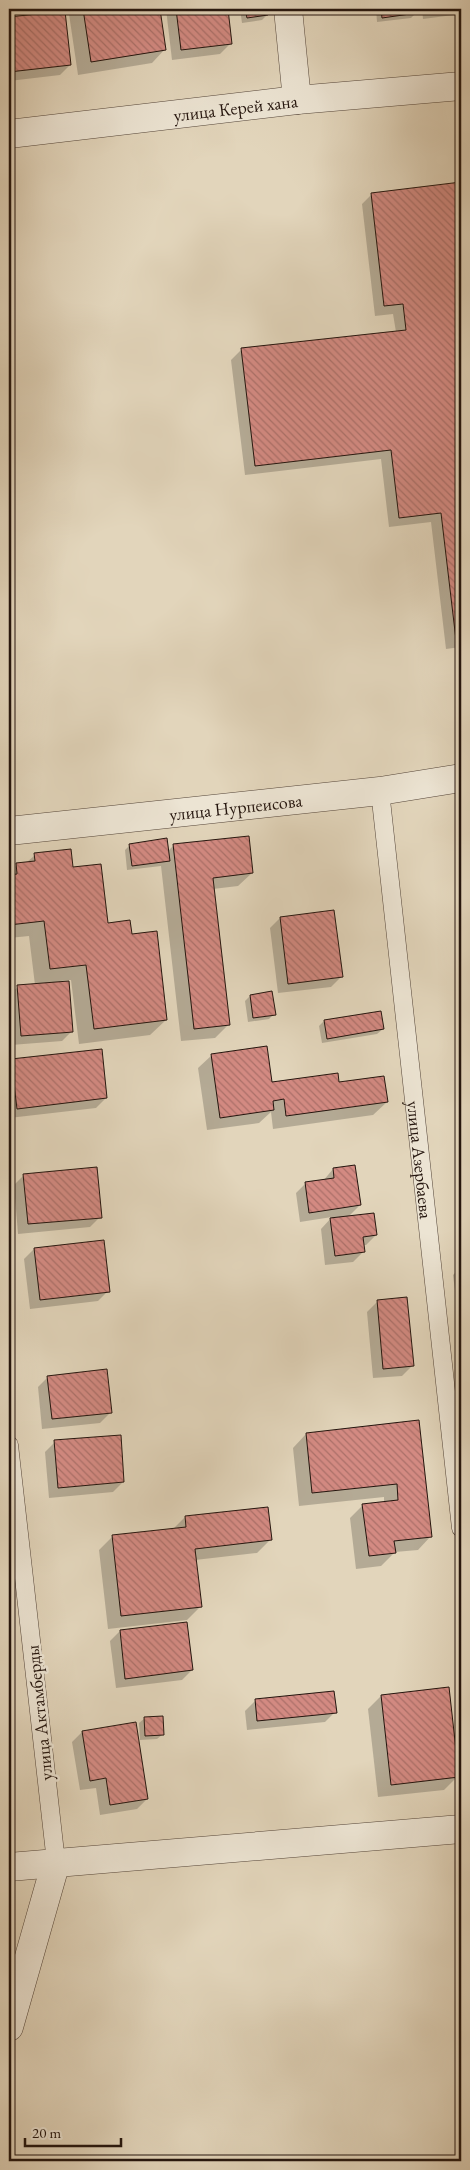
<svg xmlns="http://www.w3.org/2000/svg" width="470" height="2170" font-family="'EB Garamond',serif">
<defs>
<pattern id="building-back-hatch" width="6" height="6" patternUnits="userSpaceOnUse" patternTransform="scale(1.25)"><rect width="6" height="6" fill="#d38a82"/><path d="M-1 5l2 2M0 0l6 6M5-1l2 2" fill="none" stroke="#ab7069"/></pattern>
</defs>
<rect width="100%" height="100%" fill="#e2d5bb"/>
<filter id="stains"><feTurbulence type="fractalNoise" baseFrequency=".004" numOctaves="4"/><feColorMatrix values="0 0 0 0 .2 0 0 0 0 .09 0 0 0 0 .02 0 0 0 .5 -.17"/></filter>
<radialGradient id="worn" r=".72"><stop offset=".6" stop-color="#630" stop-opacity="0"/><stop offset="1" stop-color="#630" stop-opacity=".3"/></radialGradient>
<g fill="#0003">
<polygon points="74,9 159,9 165,49 152,63 78,75 69,14"/>
<polygon points="166,9 226,9 230,44 220,54 172,60"/>
<polygon points="240,9 266,9 267,15 262,20 242,23"/>
<polygon points="376,9 415,9 416,13 411,18 377,22"/>
<polygon points="422,9 461,9 461,14 423,19"/>
<polygon points="64,12 70,65 60,75 9,81 9,19"/>
<polygon points="461,183 461,647 446,649 431,522 389,527 381,459 245,475 231,360 241,350 396,332 393,314 375,316 362,204 372,194"/>
<polygon points="130,845 167,852 174,845 252,873 238,886 213,889 229,1024 215,1038 181,1041 161,866 127,870 125,850"/>
<polygon points="35,855 72,869 107,924 131,935 166,1020 150,1035 79,1044 71,980 60,981 72,1031 62,1041 11,1045 9,995 18,987 35,985 29,936 9,938 9,873 17,865 26,863"/>
<polygon points="280,918 341,977 331,987 278,993 270,928"/>
<polygon points="250,996 274,1014 269,1019 248,1022 245,1001"/>
<polygon points="324,1021 383,1029 377,1034 322,1043 319,1026"/>
<polygon points="212,1055 271,1083 338,1083 387,1102 373,1115 273,1129 271,1112 259,1123 207,1130 198,1068"/>
<polygon points="12,1060 106,1098 96,1108 9,1118 9,1063"/>
<polygon points="333,1169 360,1205 348,1217 376,1235 366,1245 363,1245 363,1252 353,1262 325,1265 321,1229 332,1217 300,1222 296,1193 306,1183 323,1181"/>
<polygon points="24,1175 100,1217 90,1227 18,1234 14,1185"/>
<polygon points="103,1241 108,1291 98,1301 30,1309 24,1259 34,1249"/>
<polygon points="461,1267 461,1306 457,1306 453,1275"/>
<polygon points="377,1302 412,1366 402,1376 373,1378 367,1312"/>
<polygon points="48,1377 110,1413 100,1423 42,1429 38,1387"/>
<polygon points="418,1422 431,1536 418,1550 395,1552 381,1566 356,1569 350,1518 363,1505 384,1502 384,1497 299,1506 293,1448 306,1434"/>
<polygon points="55,1442 123,1482 113,1492 49,1498 45,1452"/>
<polygon points="185,1517 270,1540 257,1553 195,1560 200,1607 187,1620 108,1629 99,1550 113,1536 173,1529"/>
<polygon points="120,1631 192,1670 182,1680 116,1688 110,1641"/>
<polygon points="381,1696 457,1777 444,1790 378,1797 368,1709"/>
<polygon points="255,1701 335,1712 325,1722 247,1730 245,1711"/>
<polygon points="145,1718 163,1734 157,1739 140,1740 139,1723"/>
<polygon points="82,1732 147,1799 137,1809 100,1815 96,1788 80,1790 72,1742"/>
</g>
<g fill="url(#building-back-hatch)" stroke="#24150e">
<polygon points="83,9 160,9 166,50 91,62"/>
<polygon points="176,9 228,9 232,44 181,50"/>
<polygon points="245,9 268,9 268,15 247,18"/>
<polygon points="381,9 416,9 417,13 382,18"/>
<polygon points="65,11 71,65 9,72 9,17"/>
<polygon points="461,182 461,639 456,640 441,513 399,518 391,450 255,466 241,348 406,330 403,304 384,306 371,193"/>
<polygon points="249,836 253,873 213,878 230,1025 194,1029 173,844"/>
<polygon points="167,838 170,861 132,866 129,844"/>
<polygon points="71,849 73,867 101,864 108,923 130,920 132,934 157,931 167,1020 94,1029 86,965 50,969 44,921 9,925 9,875 17,874 16,863 35,861 34,853"/>
<polygon points="334,910 343,977 288,984 280,917"/>
<polygon points="69,981 73,1032 21,1036 17,985"/>
<polygon points="272,991 276,1015 253,1018 250,995"/>
<polygon points="381,1011 384,1029 327,1039 324,1020"/>
<polygon points="267,1046 272,1082 338,1073 339,1082 384,1076 388,1102 286,1116 284,1099 273,1101 274,1110 220,1118 211,1054"/>
<polygon points="102,1049 107,1098 17,1109 11,1059"/>
<polygon points="355,1165 361,1205 309,1213 305,1182 334,1178 333,1168"/>
<polygon points="97,1167 102,1218 28,1224 23,1174"/>
<polygon points="374,1213 377,1235 363,1237 365,1252 335,1256 330,1218"/>
<polygon points="104,1240 110,1292 40,1300 34,1248"/>
<polygon points="407,1297 414,1366 383,1369 377,1300"/>
<polygon points="107,1369 112,1413 52,1419 47,1376"/>
<polygon points="419,1420 432,1537 394,1541 396,1553 369,1556 362,1504 398,1500 397,1484 312,1493 306,1433"/>
<polygon points="121,1435 124,1482 58,1488 54,1440"/>
<polygon points="268,1507 272,1540 195,1549 202,1607 121,1616 112,1535 186,1527 185,1516"/>
<polygon points="187,1622 193,1670 125,1679 120,1630"/>
<polygon points="449,1687 459,1777 391,1785 381,1695"/>
<polygon points="334,1691 337,1713 257,1721 255,1699"/>
<polygon points="163,1716 164,1735 145,1736 144,1717"/>
<polygon points="136,1722 148,1799 110,1805 106,1778 90,1781 82,1731"/>
</g>
<g fill="none" stroke-linecap="round" stroke-linejoin="round">
<g stroke="#544539" stroke-width="19">
<g id="lane">
<path id="s1" d="M380 791 461 1528"/>
<polyline points="9,1445 56,1862"/>
</g>
</g>
<g stroke="#544539" stroke-width="29">
<g id="street">
<polyline points="288,9 297,100"/>
<path id="s2" d="M9 134 297 100 461 86"/>
<path id="s3" d="M9 831 380 791 461 778"/>
<polyline points="9,1867 461,1829"/>
<polyline points="9,2027 56,1862"/>
</g>
</g>
<use href="#lane" stroke="#ece4d3" stroke-width="18"/>
<use href="#street" stroke="#ece4d3" stroke-width="28"/>
</g>
<g text-anchor="middle" dominant-baseline="central" stroke-width="5" stroke-linejoin="round" paint-order="stroke">
<g font-size="18" fill="#24150e" stroke="#ece4d3">
<text stroke="none"><textPath href="#s2" startOffset="228">улица Керей хана</textPath></text>
<text stroke="none"><textPath href="#s3" startOffset="228">улица Нурпеисова</textPath></text>
<text stroke="none"><textPath href="#s1" startOffset="371">улица Азербаева</textPath></text>
<text transform="translate(39 1713) rotate(-96)">улица Актамберды</text>
</g>
</g>
<rect width="470" height="2170" fill="none" stroke="#e2d5bb" stroke-width="30"/>
<rect x="10" y="10" width="450" height="2150" fill="none" stroke="#24150e" stroke-width="2.5"/>
<rect x="15" y="15" width="440" height="2140" fill="none" stroke="#24150e"/>
<path d="M25 2138v8h96v-8" fill="none" stroke="#24150e" stroke-width="2.5"/>
<text x="32" y="2138" font-size="15" fill="#24150e" stroke="#ece4d3" stroke-width="4" paint-order="stroke">20 m</text>
<rect width="100%" height="100%" filter="url(#stains)"/>
<rect width="100%" height="100%" fill="url(#worn)"/>
</svg>
